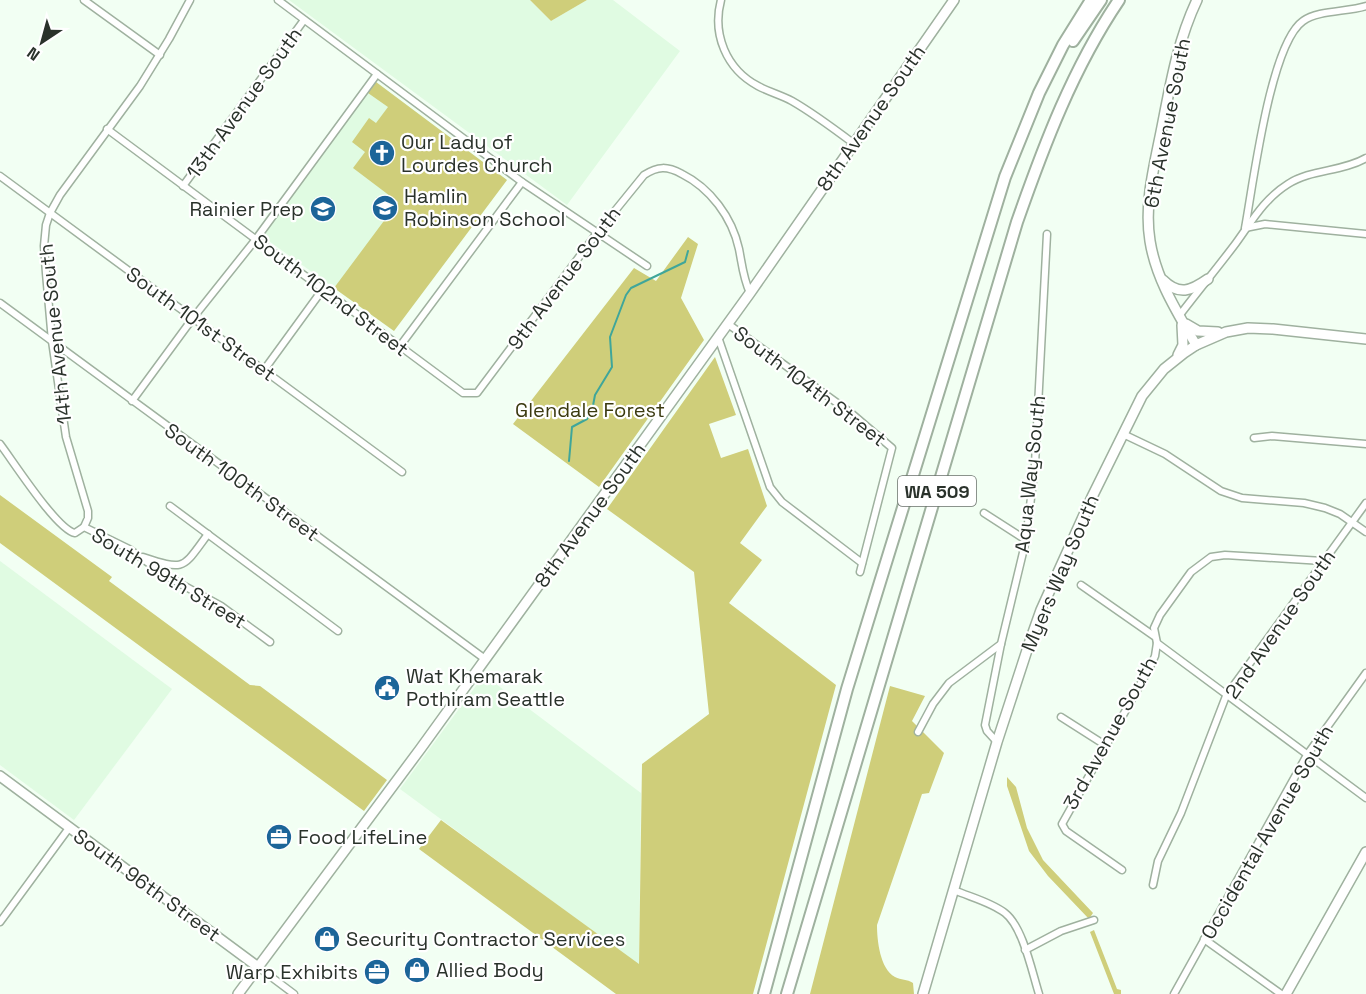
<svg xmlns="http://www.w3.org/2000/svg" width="1366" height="994" font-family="'Space Grotesk',sans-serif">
<rect width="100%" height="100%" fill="#f2fff3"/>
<g fill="#e0fbe2">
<polygon points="289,0 530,0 551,21 587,0 613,0 680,51 567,205"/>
<polygon points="376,82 507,180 394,331 262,236"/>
<polygon points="0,561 172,689 74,820 0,765"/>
<polygon points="484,675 641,793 639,965 400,789"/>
</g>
<g fill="#cfce7a">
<polygon points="530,0 587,0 551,21"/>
<polygon points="376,82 507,180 394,331 334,288 398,202 353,168 365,152 352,142 369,118 376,123 388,107 368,93"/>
<polygon points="688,237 698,244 681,298 704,340 599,487 513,424 634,268 656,281"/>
<polygon points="715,357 736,415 709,424 721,458 748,449 767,506 740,543 762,560 729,603 836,685 753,994 616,994 419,849 441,820 639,964 642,764 709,714 694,572 607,509"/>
<polygon points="0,495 112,577 109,581 250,685 260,686 387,780 364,811 0,543"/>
<path d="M890 686 925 696 912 721 944 753 929 793 922 794 877 925C877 940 880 969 895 977 901 980 907 979 913 983L914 994H810Z"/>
<polygon points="1007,777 1016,787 1027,828 1043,860 1093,913 1089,919 1048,876 1029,851 1007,786"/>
<polygon points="1094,930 1117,989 1121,990 1121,994 1114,994 1090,932"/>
</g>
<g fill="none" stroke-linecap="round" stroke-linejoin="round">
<polyline stroke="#3fa69a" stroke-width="2" points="569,461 572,427 587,419 592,411 595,395 612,367 610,337 626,295 631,288 685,262 688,251"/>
<g stroke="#9fb19f" stroke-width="9">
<g id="street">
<polyline points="84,0 160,55"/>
<polyline points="278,0 522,182 647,266"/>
<path d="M721 0C712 34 726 69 758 86 769 92 781 95 792 101 813 113 833 128 853 143"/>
<path d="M1366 6C1348 12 1318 10 1303 21 1270 44 1253 186 1245 228L1265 224 1366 234"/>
<path d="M107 129 463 393H477L597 233 644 175C658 166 667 166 682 174 710 188 732 217 739 249 742 264 743 278 750 293"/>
<polyline points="0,176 402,472"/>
<polyline points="183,186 304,20"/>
<polyline points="0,303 485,659"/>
<path d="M1179 316C1198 291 1218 267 1236 243 1252 221 1264 199 1288 184 1311 169 1342 172 1366 158"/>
<polyline points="728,324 851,413 892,448 860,572"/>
<polyline points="718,337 770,487 782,502 862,563"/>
<polyline points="400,346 522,182"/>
<polyline points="264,370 323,289"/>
<polyline points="132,401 193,318 256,239 377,74"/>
<polyline points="1123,434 1165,454 1221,491 1242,498 1304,503 1325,508 1340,514 1366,532"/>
<polyline points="1254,438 1272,436 1366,444"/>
<path d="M0 444C13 461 57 530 75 533L84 527 129 549 168 577 221 606 270 642"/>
<polyline points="170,506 338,631"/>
<polyline points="984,513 1026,540"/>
<polyline points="84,527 88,518 88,511 66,437 52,341 46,273 44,246 46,225 50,213 60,195 140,86 169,39 190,0"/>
<path d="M143 557C186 571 182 569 208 534"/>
<polyline points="1081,585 1154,636"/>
<polyline points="1157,643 1366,798"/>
<polyline points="1061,717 1105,745"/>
<polyline points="918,732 933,704 949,683 1001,644"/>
<polyline points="997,742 987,731 985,725 1001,644 1026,540 1035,464 1047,234"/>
<polyline points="1122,870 1066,831 1062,824 1150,667 1155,656 1157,643 1154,628 1160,615 1191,572 1211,557 1225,555 1323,561"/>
<polyline points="1153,885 1158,861 1181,813 1226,696 1366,503"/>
<path d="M954 890C970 897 991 902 1005 913 1023 927 1032 972 1039 994"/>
<polyline points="0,922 69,828"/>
<polyline points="1204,939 1281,994"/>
<polyline points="1025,950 1061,931 1094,920"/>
<polyline points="258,967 294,994"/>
<polyline points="1174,994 1307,755 1366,673"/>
</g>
</g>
<g stroke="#9fb19f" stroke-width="12">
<g id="secondary">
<path d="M1163 280C1179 296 1191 291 1208 279"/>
<polyline points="1186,324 1198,331 1218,332"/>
<path d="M1196 345C1177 312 1156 279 1150 241 1144 205 1154 167 1161 132 1170 87 1177 42 1197 0"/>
<polyline points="1178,355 1183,345 1182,325"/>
<polyline points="0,776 258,967"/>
<polyline points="238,994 421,748 750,293 954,0"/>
<polyline points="923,994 997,742 1030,641 1041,610 1092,497 1142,396 1164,369 1184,353 1196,345 1226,332 1248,328 1273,329 1366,339"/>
<polyline points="1286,994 1366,852"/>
</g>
</g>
<g stroke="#9fb19f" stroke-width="14">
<g id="highway">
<polyline points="1073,41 1101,0"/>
<polyline points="764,994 847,689 1005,177 1039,93 1063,45 1091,0"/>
<path d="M787 994 1017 222C1044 145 1073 68 1119 0"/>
</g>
</g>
<use href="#street" stroke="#fff" stroke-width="6"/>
<use href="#secondary" stroke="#fff" stroke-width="9"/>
<use href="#highway" stroke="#fff" stroke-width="10"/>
</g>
<defs>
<g id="church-disc" transform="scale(1.35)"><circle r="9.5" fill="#1c6599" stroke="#fff"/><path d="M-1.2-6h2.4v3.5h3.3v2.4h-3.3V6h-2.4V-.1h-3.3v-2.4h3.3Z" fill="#fff"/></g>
<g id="school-disc" transform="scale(1.35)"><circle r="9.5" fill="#1c6599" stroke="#fff"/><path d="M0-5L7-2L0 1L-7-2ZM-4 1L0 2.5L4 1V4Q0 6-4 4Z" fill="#fff"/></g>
<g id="civic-disc" transform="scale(1.35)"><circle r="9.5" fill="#1c6599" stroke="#fff"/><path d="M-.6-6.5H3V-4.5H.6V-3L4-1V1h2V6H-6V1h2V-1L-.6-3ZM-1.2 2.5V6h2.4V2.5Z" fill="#fff"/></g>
<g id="office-disc" transform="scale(1.35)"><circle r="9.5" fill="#1c6599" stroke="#fff"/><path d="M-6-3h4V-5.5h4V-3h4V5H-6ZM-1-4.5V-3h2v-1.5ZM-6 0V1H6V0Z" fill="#fff"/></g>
<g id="shop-disc" transform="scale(1.35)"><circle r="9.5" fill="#1c6599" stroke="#fff"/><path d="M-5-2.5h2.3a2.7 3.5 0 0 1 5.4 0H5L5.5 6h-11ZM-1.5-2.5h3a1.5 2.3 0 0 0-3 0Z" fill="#fff"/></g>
</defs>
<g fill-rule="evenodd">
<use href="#church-disc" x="382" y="153"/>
<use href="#school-disc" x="385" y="208"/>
<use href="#school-disc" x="323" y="209"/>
<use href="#civic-disc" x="387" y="688"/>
<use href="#office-disc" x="279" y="837"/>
<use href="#shop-disc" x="327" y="939"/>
<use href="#shop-disc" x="417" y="970"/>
<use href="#office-disc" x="377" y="972"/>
</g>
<g text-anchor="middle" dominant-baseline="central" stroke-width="4.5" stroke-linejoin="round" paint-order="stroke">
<rect fill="#fff" stroke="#6a706b" stroke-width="1.5" x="898" y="476" width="78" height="30" rx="4.5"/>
<g font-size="18" font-weight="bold" fill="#2a322b">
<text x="937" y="491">WA 509</text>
</g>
<g font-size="20" fill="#2a322b" stroke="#fff">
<text transform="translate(244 103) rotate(-54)">13th Avenue South</text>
<text transform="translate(871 118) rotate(-55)">8th Avenue South</text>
<text transform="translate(1167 123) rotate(-79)">6th Avenue South</text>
<text transform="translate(564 278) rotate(-53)">9th Avenue South</text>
<text transform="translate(331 295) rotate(37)">South 102nd Street</text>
<text transform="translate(201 324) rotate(36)">South 101st Street</text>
<text transform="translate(55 334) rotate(-96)">14th Avenue South</text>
<text transform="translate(810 386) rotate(37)">South 104th Street</text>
<text transform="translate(1030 474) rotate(-84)">Aqua Way South</text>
<text transform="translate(242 482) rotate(36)">South 100th Street</text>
<text transform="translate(590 515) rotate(-54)">8th Avenue South</text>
<text transform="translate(1060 573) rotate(-67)">Myers Way South</text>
<text transform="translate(169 578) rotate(31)">South 99th Street</text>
<text transform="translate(1280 624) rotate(-55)">2nd Avenue South</text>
<text transform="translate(1110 733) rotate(-61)">3rd Avenue South</text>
<text transform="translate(1267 832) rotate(-60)">Occidental Avenue South</text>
<text transform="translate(147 885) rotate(36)">South 96th Street</text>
</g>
<g font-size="20" fill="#2a322b" stroke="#fff" text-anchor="start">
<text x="401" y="142">Our Lady of<tspan x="401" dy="23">Lourdes Church</tspan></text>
<text x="404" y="196">Hamlin<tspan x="404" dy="23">Robinson School</tspan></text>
<text x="304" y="209" text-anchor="end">Rainier Prep</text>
<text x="406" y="676">Wat Khemarak<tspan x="406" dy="23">Pothiram Seattle</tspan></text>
<text x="298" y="837">Food LifeLine</text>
<text x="346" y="939">Security Contractor Services</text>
<text x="436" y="970">Allied Body</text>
<text x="358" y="972" text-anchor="end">Warp Exhibits</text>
</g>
<g font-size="20" fill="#3b3a10" stroke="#fff">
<text x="590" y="410">Glendale Forest</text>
</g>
</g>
<g transform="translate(42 42) rotate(216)" stroke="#ffffff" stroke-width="4.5" paint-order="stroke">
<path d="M0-4.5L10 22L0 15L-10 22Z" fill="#2a322b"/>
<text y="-9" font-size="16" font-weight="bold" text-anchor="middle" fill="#2a322b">N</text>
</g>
</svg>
